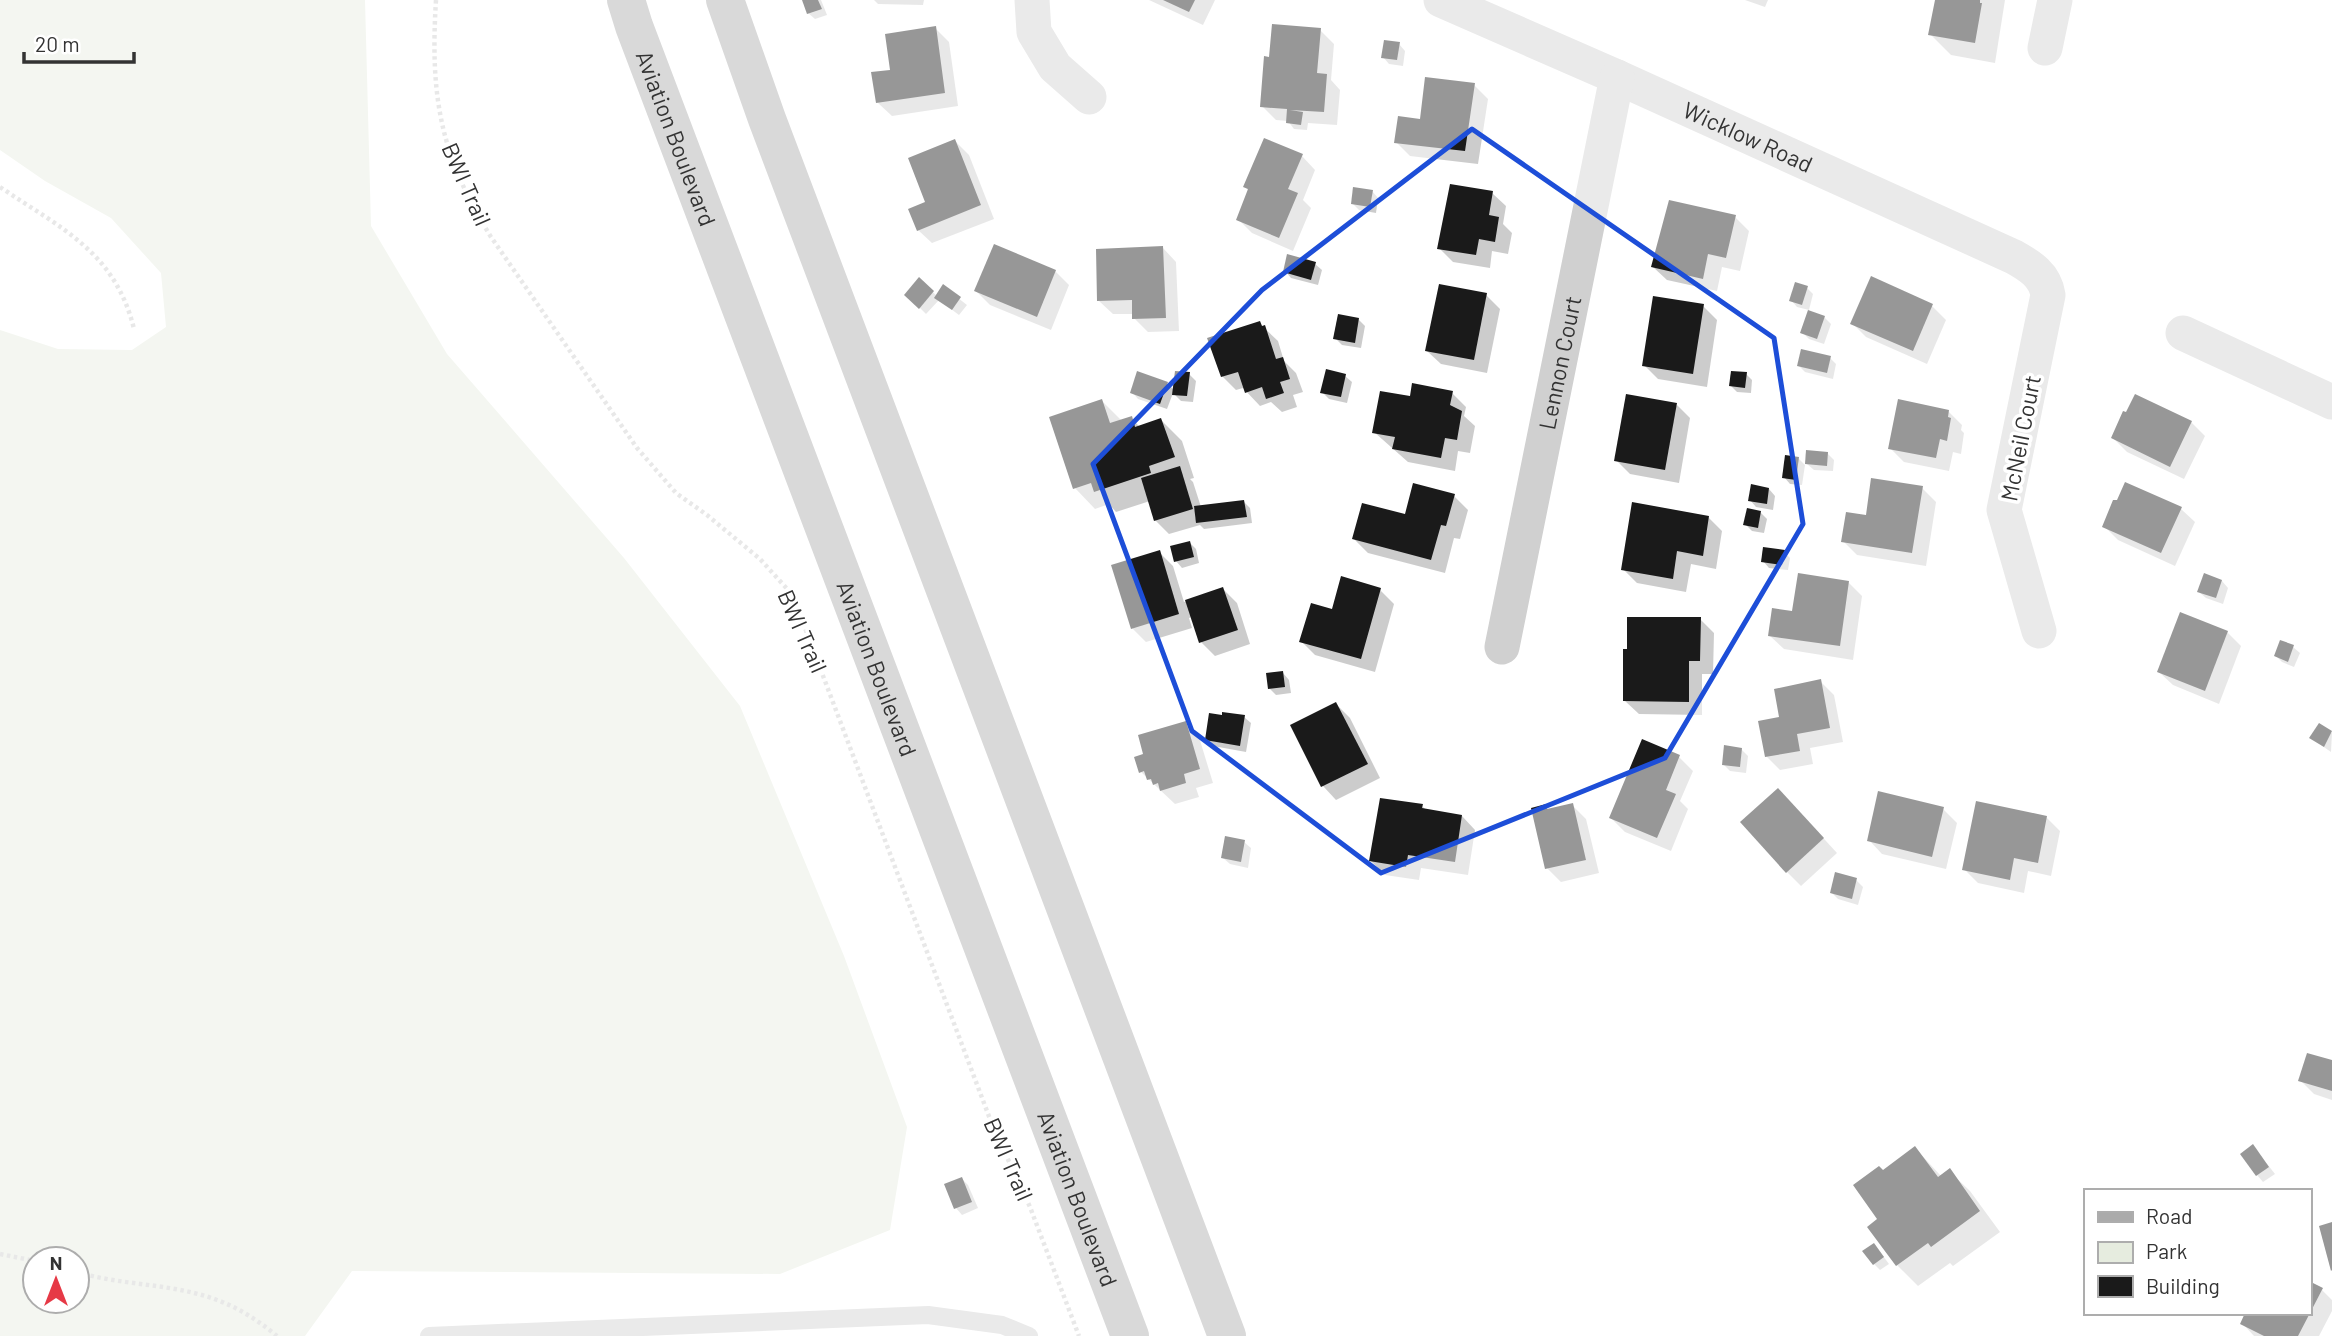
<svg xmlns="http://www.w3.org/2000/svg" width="2332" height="1336" font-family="Barlow,sans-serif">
<rect width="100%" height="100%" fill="#fff"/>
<path fill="#e6ecdf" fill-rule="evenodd" d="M0 0H365L371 226 447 354 624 558 740 706 844 956 907 1127 890 1230 780 1274 352 1271 305 1336H0V330L58 349 132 350 166 327 161 273 111 218 45 181 0 150ZM35 1259H77V1301H35Z"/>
<g fill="#0003">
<polygon points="804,0 821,0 827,15 815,19 808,13"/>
<polygon points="874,0 924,0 923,5 878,4"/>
<polygon points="1149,0 1215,0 1203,25"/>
<polygon points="1745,0 1768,0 1765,7"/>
<polygon points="1937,0 2005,0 1995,63 1951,55 1930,34"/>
<polygon points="935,28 949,42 958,106 892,116 878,103 892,71"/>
<polygon points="1320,30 1334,44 1331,80 1340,90 1337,125 1308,123 1307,130 1294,129 1288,121 1276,120 1262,106 1271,59"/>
<polygon points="1399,44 1405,51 1403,66 1389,64 1383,57"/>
<polygon points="1474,85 1488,99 1478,164 1410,156 1396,142 1421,121"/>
<polygon points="955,141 969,155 994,219 932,243 918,230"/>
<polygon points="1302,156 1315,170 1303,200 1311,208 1293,251 1252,233 1238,219 1249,191 1245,187"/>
<polygon points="1372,191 1378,198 1376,213 1359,210 1353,204"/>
<polygon points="1492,193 1506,206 1503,224 1512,233 1508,254 1492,251 1490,268 1453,262 1439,248"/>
<polygon points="1735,217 1749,231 1740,271 1722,267 1717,291 1667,280 1653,267"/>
<polygon points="1163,248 1176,262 1179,331 1148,332 1134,318 1134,314 1113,314 1099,301"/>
<polygon points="1315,264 1322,270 1318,285 1291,278 1285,271"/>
<polygon points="1055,271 1069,285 1051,330 990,305 976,291"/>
<polygon points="919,279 937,296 944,287 967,305 959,315 939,300 926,314 906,294"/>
<polygon points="1872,279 1932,306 1946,320 1927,364 1866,337 1852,323"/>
<polygon points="1807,288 1813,294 1809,310 1797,307 1791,300"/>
<polygon points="1486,295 1500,309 1487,373 1441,364 1427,351"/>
<polygon points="1703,306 1717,320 1707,387 1658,379 1644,365"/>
<polygon points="1824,317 1831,324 1824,344 1809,339 1802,332"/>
<polygon points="1358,319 1365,326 1361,348 1342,345 1335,338"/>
<polygon points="1259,323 1278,341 1284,361 1296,373 1303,392 1293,395 1297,407 1282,412 1271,402 1260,406 1243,388 1236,390 1222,376"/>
<polygon points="1830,358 1836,364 1833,379 1805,372 1799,366"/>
<polygon points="1189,374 1196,381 1193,402 1181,401 1173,393 1167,409 1138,399 1132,392 1167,383 1175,391"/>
<polygon points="1746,374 1752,380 1751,393 1737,392 1731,386"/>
<polygon points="1345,376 1352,382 1347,403 1329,399 1322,392"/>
<polygon points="1452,393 1466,407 1464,416 1475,426 1470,453 1458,451 1455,471 1408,462 1374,432 1412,398"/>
<polygon points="1102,401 1122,421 1131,418 1140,427 1161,420 1182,441 1194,478 1190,479 1193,482 1201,507 1244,502 1250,508 1252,523 1204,529 1200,525 1169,534 1155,520 1150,501 1116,512 1109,504 1095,509 1075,488 1051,418"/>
<polygon points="1677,405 1690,418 1679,483 1630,474 1616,460"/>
<polygon points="1948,411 1962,425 1961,430 1964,433 1961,454 1953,452 1949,471 1904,462 1890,448"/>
<polygon points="2191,422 2205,436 2184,479 2127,452 2113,438"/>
<polygon points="1827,453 1834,460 1833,471 1814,470 1807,464"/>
<polygon points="1798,458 1805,465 1802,485 1790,484 1784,477"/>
<polygon points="1922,488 1936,502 1926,566 1857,555 1843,541 1867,517"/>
<polygon points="1769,489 1775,496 1773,510 1756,507 1750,500"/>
<polygon points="1454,496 1468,510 1460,539 1454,538 1445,573 1368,553 1354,539"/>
<polygon points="2119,501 2181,509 2195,522 2175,566 2118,540 2104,526"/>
<polygon points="1760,512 1767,519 1764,533 1752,531 1745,524"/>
<polygon points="1708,517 1722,531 1716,569 1691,564 1686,592 1637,583 1623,569"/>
<polygon points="1189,542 1196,549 1199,563 1182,568 1176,561"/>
<polygon points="1159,552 1173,566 1184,602 1223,589 1237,603 1250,644 1215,656 1201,642 1192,617 1189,618 1192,628 1146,642 1133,629 1113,566"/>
<polygon points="1784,552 1790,558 1788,570 1769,568 1763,561"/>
<polygon points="2222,581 2228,588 2223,604 2206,598 2199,592"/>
<polygon points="1848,582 1862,596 1853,660 1784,649 1770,636 1794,613"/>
<polygon points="1380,590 1394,604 1375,672 1315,655 1301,641 1333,611"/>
<polygon points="1700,619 1714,633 1713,674 1702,674 1702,715 1639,714 1625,701 1629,651"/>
<polygon points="2227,632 2241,646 2219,704 2173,685 2159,672"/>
<polygon points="2293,647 2300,653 2294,667 2282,662 2276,656"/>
<polygon points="1283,673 1289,680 1291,693 1276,695 1269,688"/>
<polygon points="1820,681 1834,695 1843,742 1810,748 1813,764 1780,770 1766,756 1781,719"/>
<polygon points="1336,704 1350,718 1380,778 1336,800 1323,786"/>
<polygon points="1244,717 1251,723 1246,752 1213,746 1207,740"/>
<polygon points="1185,723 1199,737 1213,783 1196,788 1199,797 1175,804 1141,772 1146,755"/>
<polygon points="2319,725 2332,733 2331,752 2311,738"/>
<polygon points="1643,741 1679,757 1693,771 1680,801 1688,809 1671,851 1625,832 1611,818"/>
<polygon points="1741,749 1748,756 1746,773 1730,771 1723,764"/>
<polygon points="1792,804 1837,853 1801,886 1787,872"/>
<polygon points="1572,805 1586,819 1599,873 1561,882 1547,868 1545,806 1549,810"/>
<polygon points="1422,806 1427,811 1462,816 1475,830 1468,875 1421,868 1419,880 1385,875 1371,861"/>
<polygon points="1943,809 1957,823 1946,869 1882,854 1869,840"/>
<polygon points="2046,817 2060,831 2051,876 2028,871 2024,893 1978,883 1964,869"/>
<polygon points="1244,842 1251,848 1248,868 1230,864 1223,858"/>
<polygon points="1856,880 1863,887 1858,905 1838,899 1832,893"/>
<polygon points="2332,1062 2332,1100 2314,1094 2300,1080"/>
<polygon points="2253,1146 2275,1174 2263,1182 2257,1175"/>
<polygon points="1915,1148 1941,1176 1949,1171 1970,1191 2000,1232 1953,1266 1950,1263 1918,1286 1897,1265 1869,1227 1880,1219 1883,1172"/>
<polygon points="962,1179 968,1185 978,1208 962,1215 956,1208"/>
<polygon points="1880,1252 1889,1264 1880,1270 1874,1264"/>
<polygon points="2322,1290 2332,1300 2332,1311 2319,1336 2254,1336 2242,1323 2309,1313"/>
</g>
<g fill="#1a1a1a">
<polygon points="802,0 818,0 822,9 807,14"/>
<polygon points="1163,0 1195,0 1189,12"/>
<polygon points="1935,0 1980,0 1980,3 1982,3 1975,43 1928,35"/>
<polygon points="1272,24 1321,28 1317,73 1327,74 1324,112 1290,110 1303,112 1301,125 1286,123 1287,109 1260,107 1264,56 1269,57"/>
<polygon points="936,26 945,93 876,103 871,72 890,70 885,34"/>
<polygon points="1384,40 1400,42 1397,60 1381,58"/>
<polygon points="1425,77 1475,83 1465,151 1394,143 1398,116 1420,119"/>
<polygon points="1264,138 1303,154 1288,189 1298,193 1279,238 1236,220 1248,189 1243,187"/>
<polygon points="955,139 981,205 917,231 908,209 925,202 908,158"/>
<polygon points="1450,184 1493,191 1489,215 1499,217 1495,242 1479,239 1476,255 1437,249"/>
<polygon points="1353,187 1373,190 1370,207 1351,204"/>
<polygon points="1669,200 1736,215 1726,258 1708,254 1703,279 1651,267"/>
<polygon points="994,244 1056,270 1037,317 974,291"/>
<polygon points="1163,246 1166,318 1132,319 1132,300 1097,301 1096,249"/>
<polygon points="1287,254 1316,262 1311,280 1283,272"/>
<polygon points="1871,276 1933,304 1913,351 1850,324"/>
<polygon points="919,277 934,291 919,309 904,295"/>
<polygon points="1795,282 1808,286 1802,305 1789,301"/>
<polygon points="943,284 961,297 952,310 934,298"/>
<polygon points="1439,284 1487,293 1474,360 1425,351"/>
<polygon points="1653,296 1704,304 1693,374 1642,366"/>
<polygon points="1808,310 1825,316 1817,339 1800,333"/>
<polygon points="1338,314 1359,318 1355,343 1333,339"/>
<polygon points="1260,321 1262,326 1265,325 1276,359 1283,357 1290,379 1280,382 1284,393 1266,399 1262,387 1245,393 1238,372 1221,377 1207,338"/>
<polygon points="1801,349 1831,356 1827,373 1797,366"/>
<polygon points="1326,369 1346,374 1341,397 1320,393"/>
<polygon points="1137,371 1168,382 1160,404 1130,393"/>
<polygon points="1175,371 1190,372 1187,396 1172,395"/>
<polygon points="1731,371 1747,372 1745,388 1729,386"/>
<polygon points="1412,383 1453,391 1450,405 1462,411 1457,440 1445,438 1441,458 1392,449 1395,437 1372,433 1380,391 1410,396"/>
<polygon points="1626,394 1677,403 1665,470 1614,461"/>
<polygon points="2135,394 2192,421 2170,467 2111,438 2123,411 2126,412"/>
<polygon points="1102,399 1110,423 1132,416 1135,427 1161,418 1175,457 1149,466 1151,473 1094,492 1091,483 1073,489 1049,417"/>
<polygon points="1898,399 1949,410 1948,417 1951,418 1947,441 1940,439 1936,458 1888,449"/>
<polygon points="1806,450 1828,452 1827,466 1805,464"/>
<polygon points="1785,455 1799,457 1796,480 1782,478"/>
<polygon points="1180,466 1193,509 1154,521 1141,478"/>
<polygon points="1871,478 1923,486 1912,553 1841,542 1846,512 1866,515"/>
<polygon points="2125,482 2182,507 2161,553 2102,527 2113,500 2117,500"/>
<polygon points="1413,483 1455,494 1446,526 1441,525 1431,560 1352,539 1362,503 1405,514"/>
<polygon points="1751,484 1769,488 1767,504 1748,501"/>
<polygon points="1244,500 1247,517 1196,523 1194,506"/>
<polygon points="1632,502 1709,516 1703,556 1677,551 1673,579 1621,570"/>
<polygon points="1747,508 1761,511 1758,528 1743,525"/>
<polygon points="1190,541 1194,557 1174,562 1170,546"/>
<polygon points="1763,547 1785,550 1782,565 1761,562"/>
<polygon points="1160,550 1179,614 1131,629 1111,565"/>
<polygon points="1798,573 1849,581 1840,646 1768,636 1772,608 1792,611"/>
<polygon points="2204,573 2222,580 2216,598 2197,592"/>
<polygon points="1341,576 1381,588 1361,659 1299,642 1311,603 1332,609"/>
<polygon points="1223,587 1238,630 1199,643 1185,600"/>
<polygon points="2180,612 2228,631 2205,691 2157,672"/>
<polygon points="1627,617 1701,617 1700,661 1689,661 1689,702 1623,701 1623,649 1627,649"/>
<polygon points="2280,640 2294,645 2288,662 2274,656"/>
<polygon points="1283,671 1285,687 1268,689 1266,673"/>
<polygon points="1821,679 1830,728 1797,734 1800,751 1765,757 1758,721 1779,717 1774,689"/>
<polygon points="1336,702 1368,764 1321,787 1290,725"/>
<polygon points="1222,712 1245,715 1240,746 1205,740 1209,713 1222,715"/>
<polygon points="1186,721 1200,769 1184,774 1186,783 1160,791 1158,783 1153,785 1151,779 1147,780 1144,771 1139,773 1134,757 1143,754 1138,735"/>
<polygon points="2319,723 2332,731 2324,747 2309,738"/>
<polygon points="1642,739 1680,755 1666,790 1676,794 1657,838 1609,818"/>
<polygon points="1724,745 1742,748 1740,767 1722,765"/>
<polygon points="1778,788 1824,838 1786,873 1740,822"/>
<polygon points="1878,791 1944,807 1932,857 1867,841"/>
<polygon points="1380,798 1423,804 1422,808 1462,815 1455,862 1408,855 1406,867 1369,861"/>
<polygon points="1976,801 2047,816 2038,863 2014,858 2010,880 1962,870"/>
<polygon points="1573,803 1586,860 1545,869 1531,808 1546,804 1547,809"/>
<polygon points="1225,836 1245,840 1241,862 1221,858"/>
<polygon points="1835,872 1857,878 1852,899 1830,893"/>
<polygon points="2307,1053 2332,1060 2332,1091 2298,1081"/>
<polygon points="2253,1144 2269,1167 2256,1176 2240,1154"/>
<polygon points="1915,1146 1938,1177 1950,1168 1980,1211 1931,1247 1928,1243 1896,1266 1867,1227 1877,1219 1853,1185 1879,1166 1883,1170"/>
<polygon points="962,1177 972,1202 954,1209 944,1184"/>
<polygon points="2332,1222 2332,1270 2331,1271 2319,1226"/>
<polygon points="1874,1243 1884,1257 1873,1265 1862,1251"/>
<polygon points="2309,1281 2323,1288 2298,1336 2264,1336 2240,1324 2245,1313 2309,1313"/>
</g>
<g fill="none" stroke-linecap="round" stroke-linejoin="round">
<g stroke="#cdcdcd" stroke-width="4.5" stroke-dasharray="3.5 3.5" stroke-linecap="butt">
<path d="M436 0C430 96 440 155 491 237L637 448 676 493 707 515 760 559 789 591 805 628 993 1127 1030 1207 1079 1336"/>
<path d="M0 187C60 228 115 251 134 329"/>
<polyline points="0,1254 35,1261"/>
<path d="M77 1272C123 1286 172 1283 217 1300 239 1308 259 1321 277 1336"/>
</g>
<polyline stroke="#d0d0d0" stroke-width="18" points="429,1336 928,1315 1002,1325 1029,1336"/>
<g stroke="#d0d0d0" stroke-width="35">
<polyline points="1032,0 1034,32 1055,67 1089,97"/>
<path id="s1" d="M1441 0 1617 77 2014 257C2030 266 2045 275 2048 295L2004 510 2039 631"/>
<polyline points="2045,48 2055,0"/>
<polyline points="2183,333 2332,402"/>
<path id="s2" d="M1502 647 1617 77"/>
</g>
<g stroke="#ababab" stroke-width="38">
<path id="s3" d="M626 0 634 26 1130 1336"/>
<polyline points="725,0 767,119 1227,1336"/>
</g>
</g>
<path d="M0 0H2332V1336H0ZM1472 129 1774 338 1803 524 1665 758 1381 873 1192 731 1093 464 1262 290Z" fill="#fff" fill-opacity=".55" fill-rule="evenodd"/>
<path fill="none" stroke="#1d4ed8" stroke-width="5" stroke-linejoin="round" d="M1472 129 1774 338 1803 524 1665 758 1381 873 1192 731 1093 464 1262 290Z"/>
<g text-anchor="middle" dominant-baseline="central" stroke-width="7" stroke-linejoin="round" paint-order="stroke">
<g font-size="23" fill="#333" stroke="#fff">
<text stroke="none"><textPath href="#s1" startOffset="336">Wicklow Road</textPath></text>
<text stroke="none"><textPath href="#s3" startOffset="147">Aviation Boulevard</textPath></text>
<text transform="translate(467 184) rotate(66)">BWI Trail</text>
<text stroke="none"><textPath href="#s2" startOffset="290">Lennon Court</textPath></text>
<text transform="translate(2020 438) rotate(-79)">McNeil Court</text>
<text transform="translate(803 631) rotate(66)">BWI Trail</text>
<text stroke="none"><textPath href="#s3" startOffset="714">Aviation Boulevard</textPath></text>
<text transform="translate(1009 1159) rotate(66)">BWI Trail</text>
<text stroke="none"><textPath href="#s3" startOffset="1281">Aviation Boulevard</textPath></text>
</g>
</g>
<rect x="2084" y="1189" width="228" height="126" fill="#ffffff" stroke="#adadad" stroke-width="2"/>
<rect x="2098" y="1212" width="35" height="10" fill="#ababab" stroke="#adadad" stroke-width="2"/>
<text x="2146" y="1224" font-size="21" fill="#333333">Road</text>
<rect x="2098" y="1242" width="35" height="21" fill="#e6ecdf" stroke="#adadad" stroke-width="2"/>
<text x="2146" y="1259" font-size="21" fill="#333333">Park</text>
<rect x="2098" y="1276" width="35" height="21" fill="#1a1a1a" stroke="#adadad" stroke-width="2"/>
<text x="2146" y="1294" font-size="21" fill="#333333">Building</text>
<g transform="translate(56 1280)"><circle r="33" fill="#ffffff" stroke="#adadad" stroke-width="2"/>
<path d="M0-5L12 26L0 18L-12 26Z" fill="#e63946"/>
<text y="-10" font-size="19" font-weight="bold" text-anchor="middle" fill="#333333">N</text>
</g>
<path d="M24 52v10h110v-10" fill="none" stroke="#333333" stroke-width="3.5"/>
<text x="35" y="52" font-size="21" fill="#333333" stroke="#ffffff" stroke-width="5" paint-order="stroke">20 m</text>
</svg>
